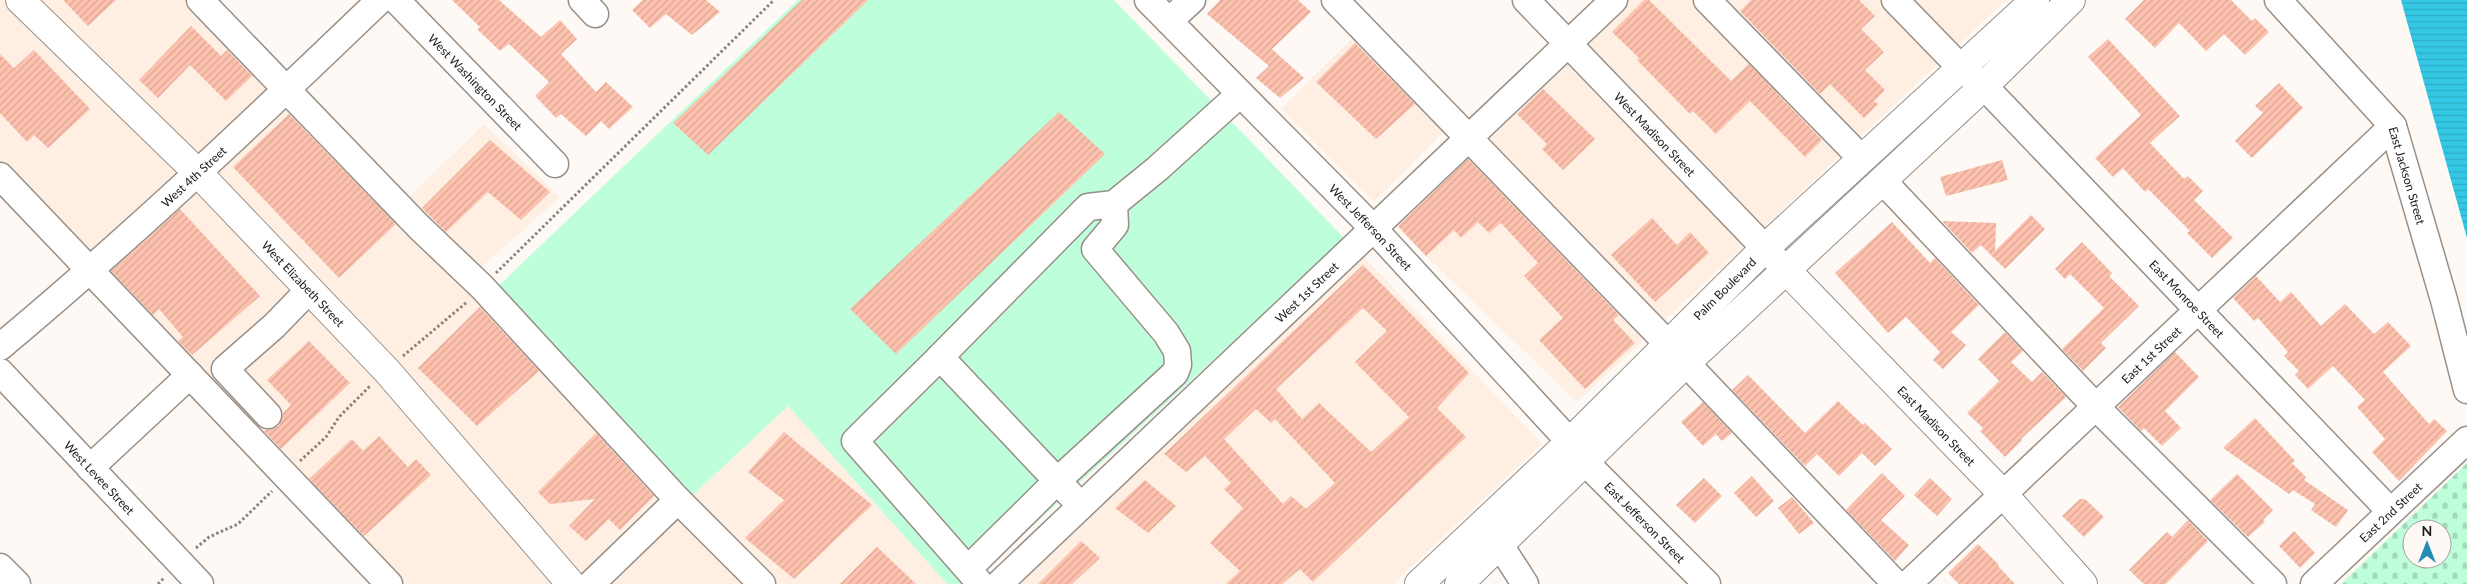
<svg xmlns="http://www.w3.org/2000/svg" width="2467" height="584" font-family="Lato,sans-serif">
<defs>
<pattern id="cemetery-stones" width="16" height="16" patternUnits="userSpaceOnUse" patternTransform="scale(1.25)"><rect width="16" height="16" fill="#befeda"/><path d="M2 7V4a2 2 0 0 1 4 0v3zM10 15v-3a2 2 0 0 1 4 0v3z" fill="#a3d9ba"/></pattern>
<pattern id="water-rules" width="6" height="5" patternUnits="userSpaceOnUse" patternTransform="scale(1.25)"><rect width="6" height="5" fill="#34c8e5"/><path d="M0 2.5h6" fill="none" stroke="#2dabc4"/></pattern>
<pattern id="building-hatch" width="6" height="6" patternUnits="userSpaceOnUse" patternTransform="scale(1.25)"><rect width="6" height="6" fill="#fdc1ae"/><path d="M-1 1l2-2M0 6l6-6M5 7l2-2" fill="none" stroke="#d8a595"/></pattern>
</defs>
<rect width="100%" height="100%" fill="#fef9f4"/>
<g fill="#feefe2">
<polygon points="0,0 208,0 407,199 484,124 560,197 478,270 692,496 788,406 947,584 385,584 0,177"/>
<polygon points="1623,0 2006,0 1577,402 1389,220"/>
<polygon points="1359,32 1452,124 1374,202 1281,109"/>
<polygon points="1364,257 1542,444 1393,584 1018,584"/>
</g>
<polygon fill="#befeda" points="798,0 1114,0 1345,239 969,584 947,584 788,406 692,496 495,289"/>
<path fill="url(#cemetery-stones)" fill-rule="evenodd" d="M2467 463V584H2341ZM2412 529H2442V559H2412Z"/>
<polygon fill="url(#water-rules)" points="2401,0 2467,0 2467,238"/>
<g fill="url(#building-hatch)" fill-rule="evenodd">
<polygon points="63,0 116,0 88,26"/>
<polygon points="452,0 499,0 541,37 560,20 577,39 561,54 596,92 606,82 633,107 609,129 601,121 586,136 561,114 556,118 535,96 549,82 509,44 500,51 477,29 480,27"/>
<polygon points="643,0 706,0 720,12 692,35 666,14 650,28 632,10"/>
<polygon points="802,0 868,0 708,155 673,123"/>
<polygon points="1220,0 1298,0 1311,12 1272,49 1304,78 1280,98 1256,78 1269,66 1207,14"/>
<polygon points="1644,0 1649,0 1731,81 1749,64 1822,140 1805,157 1750,101 1716,134 1693,111 1690,114 1637,60 1639,58 1612,32"/>
<polygon points="1751,0 1859,0 1875,16 1861,29 1884,52 1865,70 1885,90 1874,101 1878,104 1864,118 1830,84 1820,94 1740,11"/>
<polygon points="2144,0 2231,0 2252,21 2255,18 2269,32 2245,55 2224,34 2206,51 2179,23 2155,48 2125,19"/>
<polygon points="191,26 221,56 227,50 252,76 226,101 190,65 158,98 139,80"/>
<polygon points="2108,39 2180,116 2150,143 2184,179 2188,176 2203,191 2194,200 2233,238 2212,258 2187,233 2190,231 2148,189 2145,192 2123,168 2113,177 2095,158 2141,115 2088,57"/>
<polygon points="1355,43 1415,104 1376,139 1316,82"/>
<polygon points="34,50 90,109 48,148 34,135 27,142 0,113 0,54 14,68"/>
<polygon points="2279,83 2303,108 2252,158 2235,141 2263,113 2255,106"/>
<polygon points="1543,89 1595,139 1563,170 1542,149 1547,144 1517,114"/>
<polygon points="1059,112 1105,154 896,354 850,309"/>
<polygon points="289,114 396,224 339,278 233,167"/>
<polygon points="490,140 550,192 521,220 488,192 446,232 422,208"/>
<polygon points="1468,159 1619,315 1613,320 1635,343 1585,389 1539,340 1563,318 1524,276 1538,263 1501,223 1489,233 1478,222 1461,238 1454,230 1426,256 1398,226"/>
<polygon points="2002,160 2008,180 1946,196 1940,177"/>
<polygon points="180,209 260,296 192,355 178,341 183,337 159,309 153,315 111,271"/>
<polygon points="2031,215 2045,229 2005,269 1981,245 1972,253 1942,221 1996,223 1995,251"/>
<polygon points="1652,218 1677,245 1690,232 1709,253 1655,302 1611,255"/>
<polygon points="1892,222 1930,263 1935,258 1979,305 1951,332 1966,345 1943,369 1933,360 1940,352 1906,317 1888,333 1835,273"/>
<polygon points="2082,242 2112,273 2109,276 2139,306 2101,343 2106,348 2083,371 2062,349 2104,308 2070,274 2065,279 2055,269"/>
<path d="M1363 265 1469 373 1437 408 1466 437 1313 582 1300 569 1282 584H1226L1240 571 1210 543 1243 508 1224 489 1231 483 1205 456 1186 472 1164 454ZM1363 308 1387 331 1355 362 1409 417 1371 452 1319 403 1302 419 1276 389ZM1256 409 1271 423 1275 419 1335 483 1306 509 1291 496 1283 504 1224 439Z"/>
<polygon points="2256,276 2280,302 2291,292 2321,326 2345,304 2374,334 2388,322 2411,346 2383,372 2429,424 2434,419 2447,431 2399,481 2372,452 2385,439 2357,407 2365,400 2333,366 2308,389 2295,375 2299,371 2284,356 2288,352 2258,318 2254,321 2233,298"/>
<polygon points="480,307 539,371 477,426 418,368"/>
<polygon points="2005,332 2023,351 2011,362 2032,382 2042,372 2066,397 2021,439 2022,440 2005,457 1980,431 1983,428 1967,413 1999,381 1978,359"/>
<polygon points="309,341 350,383 281,449 264,431 279,426 283,413 291,405 267,380"/>
<polygon points="2175,352 2199,377 2165,411 2181,428 2162,446 2144,428 2141,431 2118,407"/>
<polygon points="1748,375 1805,433 1838,401 1863,425 1865,423 1892,449 1875,466 1862,453 1839,476 1817,454 1805,466 1732,390"/>
<polygon points="1703,402 1732,433 1722,441 1716,434 1703,446 1681,422"/>
<polygon points="2255,418 2295,461 2292,463 2306,477 2304,480 2348,510 2336,527 2311,510 2315,504 2293,490 2289,494 2223,448"/>
<polygon points="784,432 872,505 794,579 745,538 784,500 748,472"/>
<polygon points="596,433 654,496 620,530 609,519 586,541 569,526 595,499 550,504 538,492"/>
<polygon points="379,436 408,467 416,459 431,475 364,536 309,479 352,439 363,451"/>
<polygon points="1882,473 1905,496 1881,520 1909,545 1895,561 1846,510"/>
<polygon points="2237,474 2273,510 2263,520 2265,522 2248,537 2210,500"/>
<polygon points="1752,476 1774,501 1756,517 1734,493"/>
<polygon points="1704,478 1722,496 1695,523 1676,505"/>
<polygon points="1930,478 1952,499 1937,516 1914,495"/>
<polygon points="1145,480 1176,506 1148,533 1115,508"/>
<polygon points="1792,497 1814,523 1799,534 1778,508"/>
<polygon points="2080,499 2085,499 2104,517 2084,537 2062,516"/>
<polygon points="2188,520 2208,541 2166,584 2144,584 2129,570 2167,532 2172,537"/>
<polygon points="2294,531 2315,553 2300,568 2279,546"/>
<polygon points="1081,541 1100,558 1072,584 1038,584"/>
<polygon points="1978,544 1999,565 1998,566 2015,584 1959,584 1948,573"/>
<polygon points="877,547 916,584 840,584"/>
</g>
<g fill="none" stroke-linecap="round" stroke-linejoin="round">
<g stroke="#978f88" stroke-width="29">
<g id="minor">
<polyline points="200,0 419,227 482,287 678,500 762,584"/>
<path id="s1" d="M396 0 555 164"/>
<polyline points="582,0 595,14"/>
<path id="s2" d="M1148 0 1373 228 1570 442 1584 461 1707 584"/>
<polyline points="1335,0 1668,344"/>
<path id="s3" d="M1526 0 1785 269"/>
<polyline points="1707,0 1862,159"/>
<path id="s4" d="M1895 0 1962 69 1984 86 2390 511"/>
<path id="s5" d="M2278 0 2393 126 2444 300 2467 390"/>
<polyline points="1169,21 1192,0"/>
<polyline points="0,176 389,584"/>
<polyline points="1882,180 2096,407 2273,584"/>
<path id="s6" d="M0 347C132 237 256 119 380 0"/>
<polyline points="940,357 855,441 979,582"/>
<polyline points="1686,363 1896,584"/>
<path id="s7" d="M0 372 200 584"/>
<polyline points="268,415 225,369 274,326 309,290"/>
<polyline points="90,468 190,375"/>
<polyline points="1081,506 940,357 1088,207 1114,204 1157,169 1240,94"/>
<polyline points="1500,545 1525,584"/>
<polyline points="0,567 17,584"/>
<polyline points="968,569 1057,481 1175,373 1178,365 1177,351 1166,333 1095,249 1115,225 1114,204"/>
<polyline points="591,584 678,500"/>
<path id="s8" d="M999 584 1614 0"/>
<path id="s9" d="M1908 584 2393 126"/>
<path id="s10" d="M2314 584 2467 440"/>
</g>
</g>
<g stroke="#978f88" stroke-width="30">
<g id="major">
<path id="s11" d="M20 0 199 174 387 371 571 584"/>
<path id="s12" d="M1785 269 2003 494 2083 584"/>
<path id="s13" d="M1419 584 1570 442 1765 248 2035 0"/>
<polyline points="1459,584 1686,363 1984,86 2071,0"/>
</g>
</g>
<g stroke="#87837f" stroke-width="3" stroke-dasharray="2.5 2.5" stroke-linecap="butt">
<polyline points="496,273 774,0"/>
<polyline points="403,356 467,302"/>
<polyline points="300,461 326,437 339,417 371,385"/>
<polyline points="196,548 209,537 238,524 272,491"/>
<polyline points="158,584 164,578"/>
</g>
<use href="#minor" stroke="#fff" stroke-width="26"/>
<use href="#major" stroke="#fff" stroke-width="28"/>
</g>
<g text-anchor="middle" dominant-baseline="central" stroke-width="4" stroke-linejoin="round" paint-order="stroke">
<g font-size="12" fill="#1c1917" stroke="#fef9f4">
<text stroke="none"><textPath href="#s1" startOffset="114">West Washington Street</textPath></text>
<text stroke="none"><textPath href="#s3" startOffset="186">West Madison Street</textPath></text>
<text stroke="none"><textPath href="#s5" startOffset="222">East Jackson Street</textPath></text>
<text stroke="none"><textPath href="#s6" startOffset="258">West 4th Street</textPath></text>
<text stroke="none"><textPath href="#s2" startOffset="318">West Jefferson Street</textPath></text>
<text stroke="none"><textPath href="#s11" startOffset="401">West Elizabeth Street</textPath></text>
<text stroke="none"><textPath href="#s13" startOffset="425">Palm Boulevard</textPath></text>
<text stroke="none"><textPath href="#s8" startOffset="424">West 1st Street</textPath></text>
<text stroke="none"><textPath href="#s4" startOffset="418">East Monroe Street</textPath></text>
<text stroke="none"><textPath href="#s9" startOffset="334">East 1st Street</textPath></text>
<text stroke="none"><textPath href="#s12" startOffset="218">East Madison Street</textPath></text>
<text stroke="none"><textPath href="#s7" startOffset="145">West Levee Street</textPath></text>
<text stroke="none"><textPath href="#s10" startOffset="105">East 2nd Street</textPath></text>
<text stroke="none"><textPath href="#s2" startOffset="721">East Jefferson Street</textPath></text>
</g>
</g>
<g transform="translate(2427 544)"><circle r="24" fill="#fef9f4" stroke="#a49f9c"/>
<path d="M0-4L9 19L0 12L-9 19Z" fill="#238cb3"/>
<text y="-8" font-size="14" font-weight="bold" text-anchor="middle" fill="#1c1917">N</text>
</g>
</svg>
